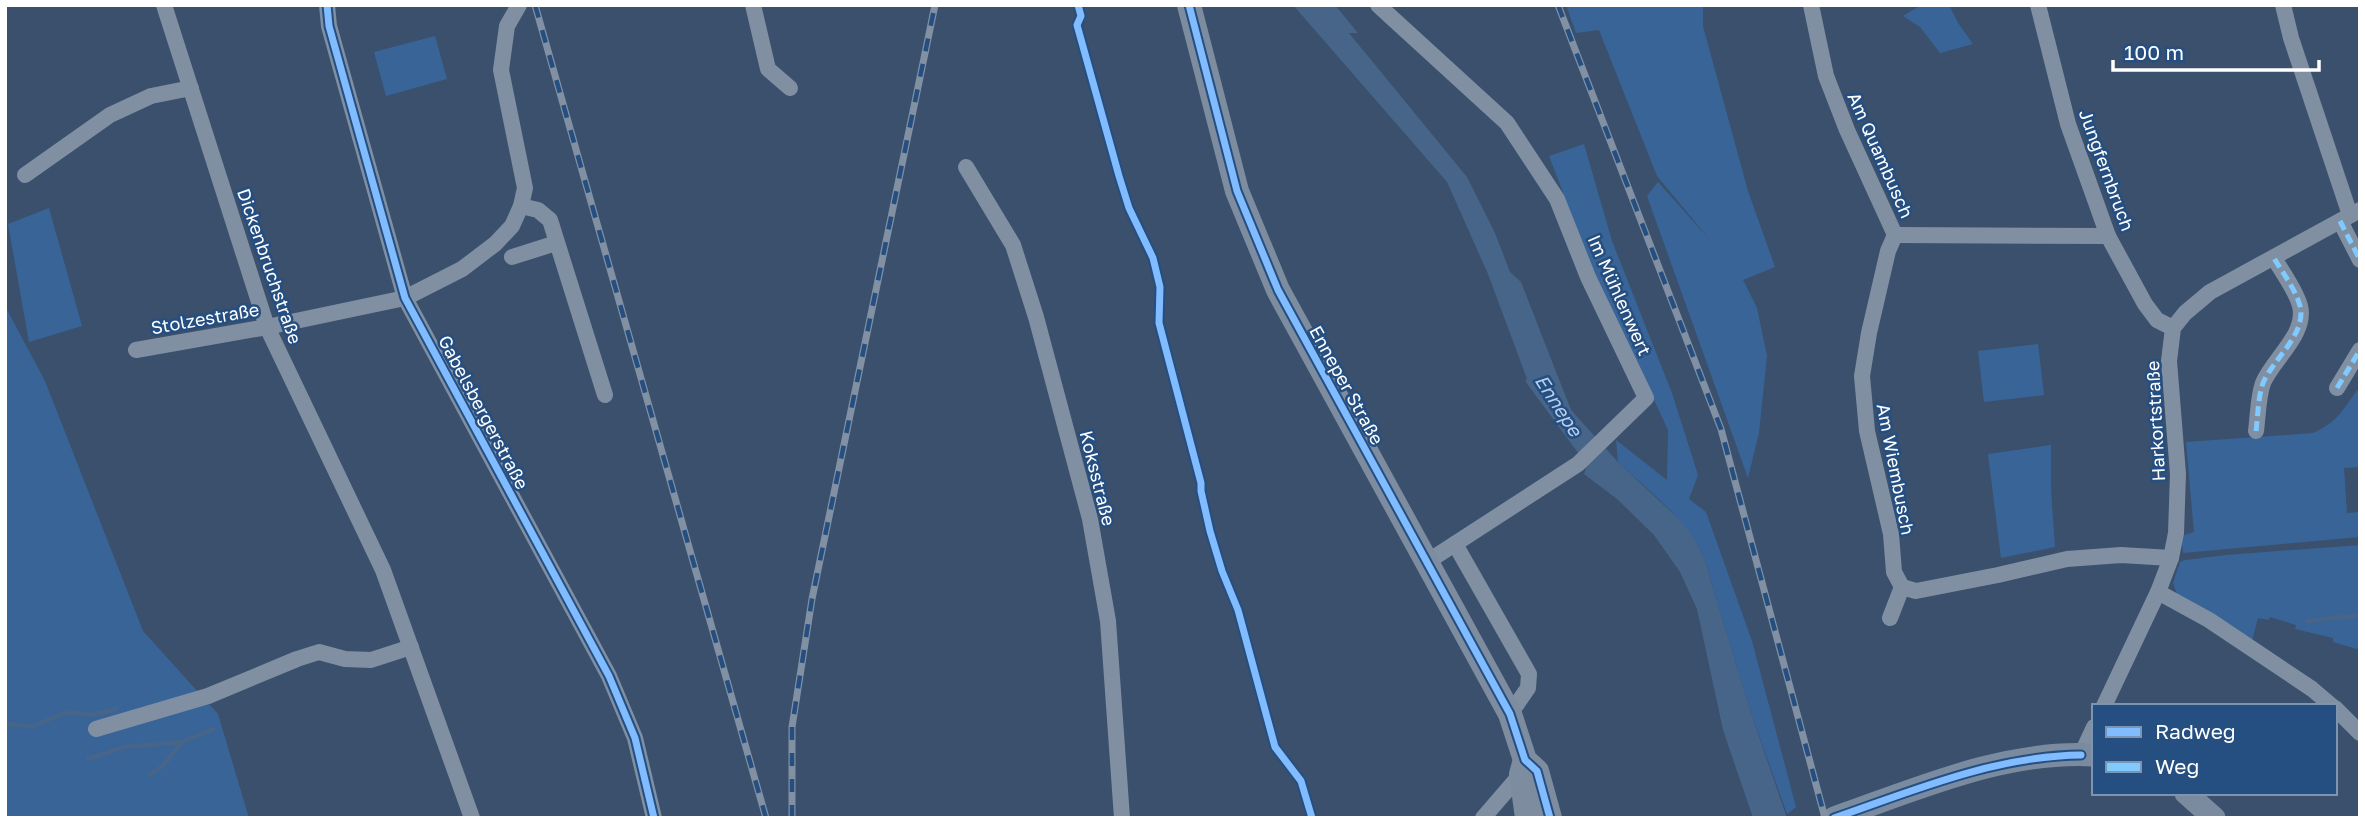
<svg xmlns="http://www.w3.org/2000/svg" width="2365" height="823" font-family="'Golos Text',sans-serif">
<rect width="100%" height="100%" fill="#3a506c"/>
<g fill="#396498">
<polygon points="1566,5 1703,5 1703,26 1748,191 1775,267 1743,280 1757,308 1767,356 1759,433 1748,478 1647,196 1658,182 1710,240 1657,176 1599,30 1576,33"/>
<polygon points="1921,5 1949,5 1958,23 1973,44 1940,53 1920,27 1903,16"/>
<polygon points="435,36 447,79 386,96 374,52"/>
<path d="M1584 144 1612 241 1672 393 1698 475 1689 499 1706 512 1752 641 1796 807 1787 814 1751 713 1703 555C1684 517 1648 490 1618 462L1616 440 1667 480 1668 430 1589 260 1549 156Z"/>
<polygon points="49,208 82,326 29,342 8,224"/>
<polygon points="5,306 45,381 143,631 218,714 249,818 5,818"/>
<polygon points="2038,344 2044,395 1984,402 1978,351"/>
<path d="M2360 387V467L2344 468 2347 513 2360 512V537L2183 553 2181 536 2194 532 2186 442 2313 433C2341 420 2342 409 2360 387Z"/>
<polygon points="2051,445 2051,489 2055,547 2001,558 1988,454"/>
<polygon points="2360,545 2360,650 2333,642 2333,638 2295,629 2296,625 2270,617 2269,620 2258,618 2252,641 2177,594 2173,583 2180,562 2185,560 2226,555"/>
</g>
<polygon fill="#476588" points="1293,5 1335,5 1358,33 1349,33 1467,177 1495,233 1510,272 1521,282 1571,410 1618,462 1683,523 1695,540 1703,555 1751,713 1787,818 1753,818 1723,730 1697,609 1680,572 1654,535 1617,499 1584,474 1587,465 1525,381 1527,379 1488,274 1447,182"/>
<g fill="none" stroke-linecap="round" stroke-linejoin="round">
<g stroke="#476588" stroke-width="4.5">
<polyline points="2307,621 2360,615"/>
<polyline points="5,724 33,726 67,712 92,715 116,709"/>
<polyline points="88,759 124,747 182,742 213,729"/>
<polyline points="150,775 164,765 182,742"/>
</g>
<g stroke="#8090a2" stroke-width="16">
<polyline points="164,5 267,327 383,570 472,818"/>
<polyline points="327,5 329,26 405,298 609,676 635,738 654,818"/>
<polyline points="753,5 768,69 790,88"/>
<polyline points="1378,5 1507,123 1557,199 1588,277 1646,398 1578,464 1427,562"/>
<polyline points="1811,5 1826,76 1847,130 1895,235"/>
<polyline points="2038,5 2068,124 2108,236 2145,304 2157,320 2173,328"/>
<polyline points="2283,5 2291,38 2350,215"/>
<polyline points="966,167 1013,245 1036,317 1090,519 1108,621 1122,818"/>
<polyline points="25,175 110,115 151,96 191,88"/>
<polyline points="521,206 538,210 550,220 605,395"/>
<polyline points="2340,221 2360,260"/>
<polyline points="1895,235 2108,236"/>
<polyline points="512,257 556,243"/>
<polyline points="136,350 267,327 405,298 462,269 495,244 512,226 521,206 525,188 501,70 507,26 519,5"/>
<polyline points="2337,388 2360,350"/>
<path d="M2256 431C2258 416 2258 397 2263 383 2273 359 2307 334 2300 306 2296 290 2282 272 2274 258"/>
<polyline points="1455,544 1529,674 1528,688 1510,714"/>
<polyline points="1902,587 1916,591 1998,575 2067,559 2121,555 2171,558"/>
<polyline points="2158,592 2209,620 2312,689 2332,706"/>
<polyline points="1890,618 1902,587 1894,572 1891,534 1867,431 1862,376 1869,333 1888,251 1895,235"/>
<polyline points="2104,706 2158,592 2171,558 2176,533 2178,474 2169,361 2173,328 2185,313 2210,292 2360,210"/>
<polyline points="2335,708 2360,733"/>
<polyline points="96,729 208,696 297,659 319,652 345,659 371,660 411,647"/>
<polyline points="2081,755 2094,727"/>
<polyline points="1483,818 1521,774"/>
</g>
<g stroke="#7b8b9f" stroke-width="23">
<polyline points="2186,793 2214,818"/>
<path d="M1834 818C1918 789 2004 750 2094 755"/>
</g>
<g stroke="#7e8ca0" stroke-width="24">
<polyline points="1189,5 1237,191 1278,290 1510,714 1525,760 1537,771 1550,818"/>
<polyline points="1525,760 1521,774 1527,818"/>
</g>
<g stroke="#8190a2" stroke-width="7">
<g id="rail">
<polyline points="535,5 766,818"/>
<polyline points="1558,5 1721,429 1825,818"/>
<polyline points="792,818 792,727 812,599 935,5"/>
</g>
</g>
<use href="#rail" stroke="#254e81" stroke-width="4.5" stroke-dasharray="13" stroke-linecap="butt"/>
<g stroke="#80caff" stroke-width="5" stroke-dasharray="10 5" stroke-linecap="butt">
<polyline points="2340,221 2360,260"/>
<polyline points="2337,388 2360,350"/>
<path d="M2256 431C2258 416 2258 397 2263 383 2273 359 2307 334 2300 306 2296 290 2282 272 2274 258"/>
</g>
<g stroke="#254e81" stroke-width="11">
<g id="cycleway">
<polyline points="327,5 329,26 405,298 609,676 635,738 654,818"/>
<polyline points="1078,5 1081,16 1077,25 1119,176 1129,208 1153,258 1160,287 1159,323 1201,483 1201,491 1210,531 1222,571 1238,610 1275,747 1301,781 1312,818"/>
<polyline points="1189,5 1237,191 1278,290 1510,714 1525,760 1537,771 1550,818"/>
<path d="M1834 818C1915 790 1995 756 2081 755"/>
</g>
</g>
<use href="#cycleway" stroke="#80bcff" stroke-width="7"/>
</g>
<g text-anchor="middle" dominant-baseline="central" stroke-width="5" stroke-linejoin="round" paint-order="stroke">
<g font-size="18" fill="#fff" stroke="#254e81">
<text transform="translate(1881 155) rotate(66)">Am Quambusch</text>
<text transform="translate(2107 170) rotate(70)">Jungfernbruch</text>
<text transform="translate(270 266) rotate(71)">Dickenbruchstraße</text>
<text transform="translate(1620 295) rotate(66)">Im Mühlenwert</text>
<text transform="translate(205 318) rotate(-10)">Stolzestraße</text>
<text transform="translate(1347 385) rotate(61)">Enneper Straße</text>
<text transform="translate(484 412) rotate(62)">Gabelsbergerstraße</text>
<text transform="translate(2155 421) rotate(-93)">Harkortstraße</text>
<text transform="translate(1896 469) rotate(79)">Am Wiembusch</text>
<text transform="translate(1098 478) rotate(76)">Koksstraße</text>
</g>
<g font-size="19" font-style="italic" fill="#b7d1ee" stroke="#254e81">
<text transform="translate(1559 405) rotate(57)">Ennepe</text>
</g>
</g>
<rect width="2365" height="823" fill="none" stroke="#ffffff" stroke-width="14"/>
<rect x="2092" y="704" width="245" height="91" fill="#254e81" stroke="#7c95b3" stroke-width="2"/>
<rect x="2106" y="727" width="35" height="10" fill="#80bcff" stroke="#7c95b3" stroke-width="2"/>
<text x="2155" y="739" font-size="21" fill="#ffffff">Radweg</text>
<rect x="2106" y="762" width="35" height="10" fill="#80caff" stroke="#7c95b3" stroke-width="2"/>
<text x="2155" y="774" font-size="21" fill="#ffffff">Weg</text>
<path d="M2113 60v10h206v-10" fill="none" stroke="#ffffff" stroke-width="3.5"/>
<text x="2124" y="60" font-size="21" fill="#ffffff" stroke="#254e81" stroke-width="5" paint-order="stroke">100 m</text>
</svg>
